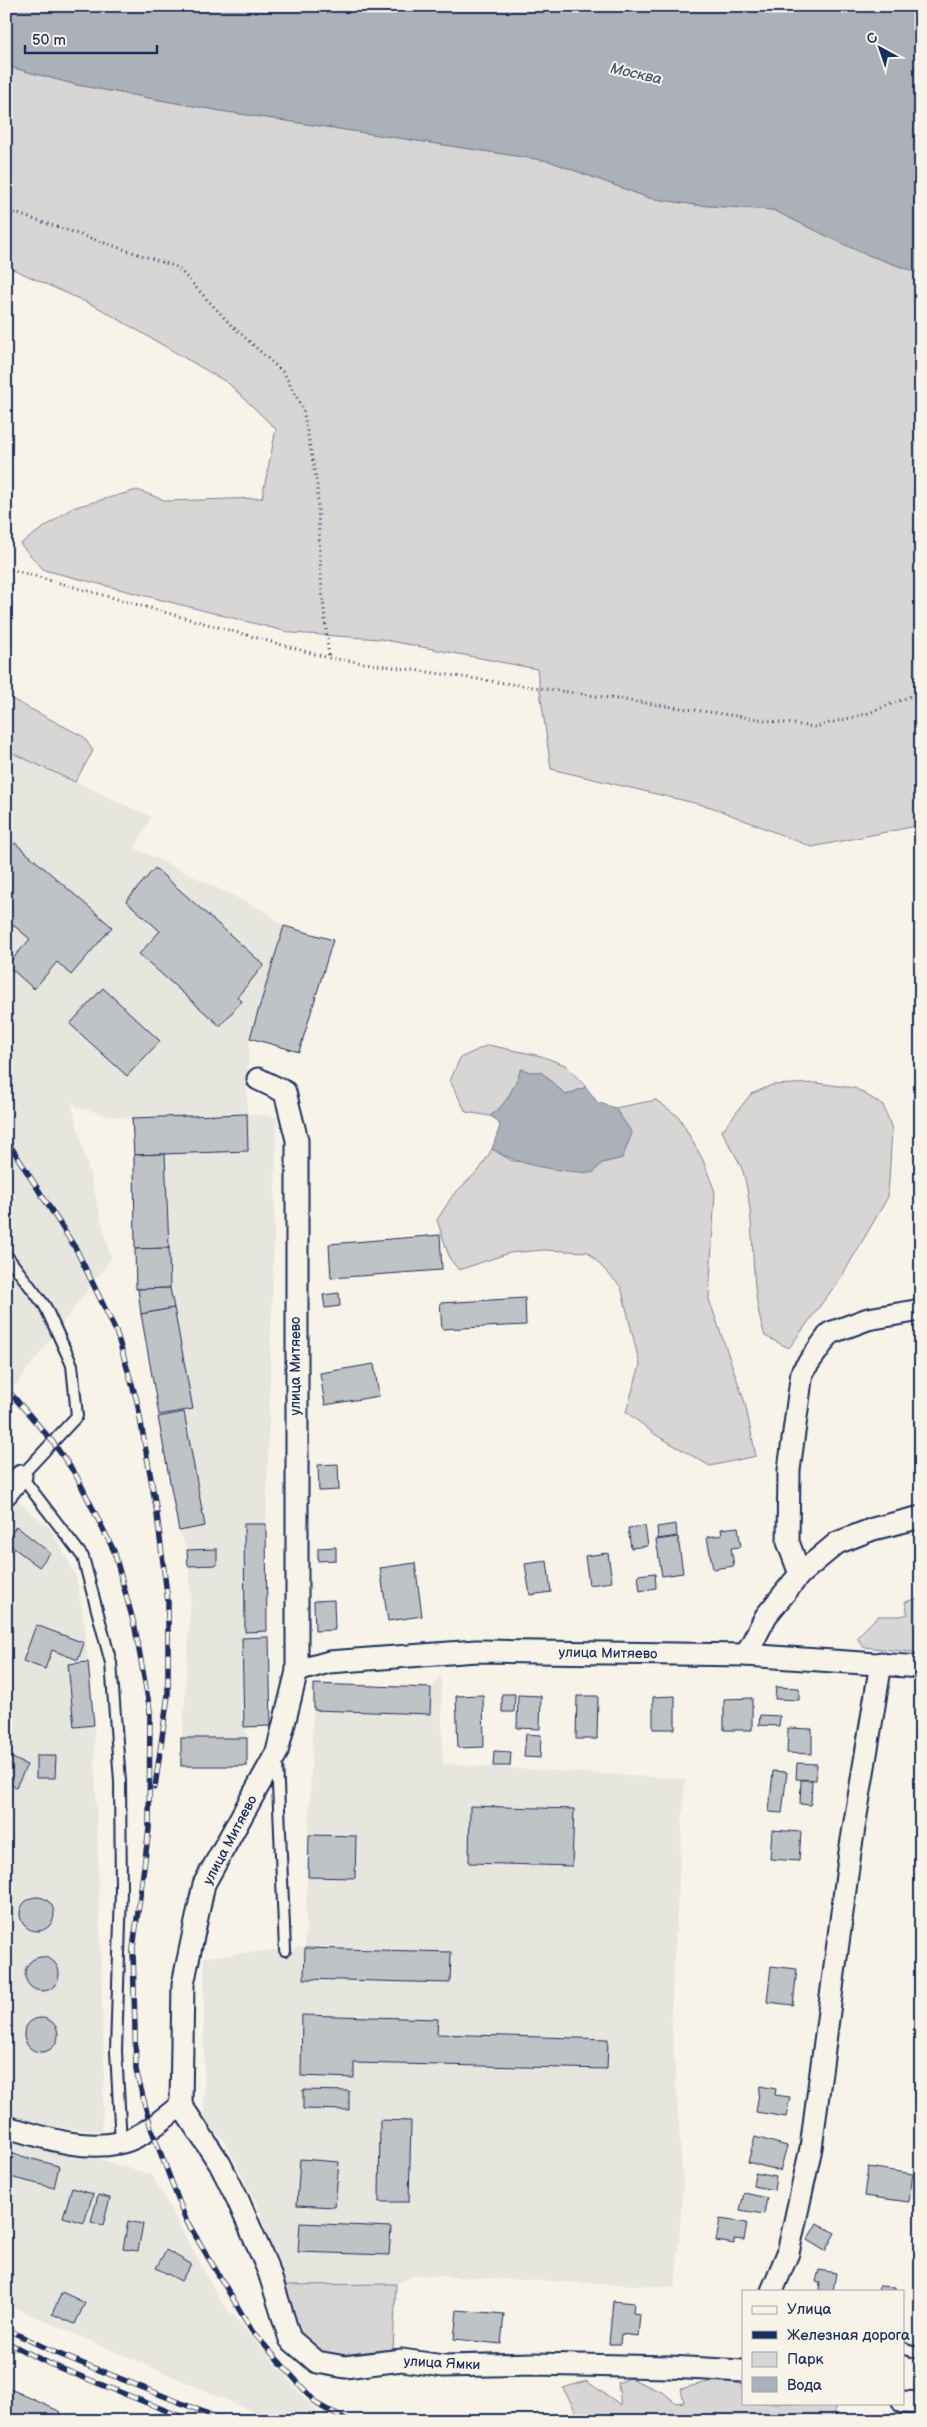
<svg xmlns="http://www.w3.org/2000/svg" width="927" height="2427" font-family="'Balsamiq Sans',sans-serif">
<rect width="100%" height="100%" fill="#f7f3e8"/>
<filter id="ink" filterUnits="userSpaceOnUse"><feTurbulence type="fractalNoise" baseFrequency=".02" numOctaves="2"/><feDisplacementMap in="SourceGraphic" scale="10" xChannelSelector="R" yChannelSelector="G"/><feConvolveMatrix kernelMatrix="1 2 1 2 8 2 1 2 1" color-interpolation-filters="sRGB"/></filter>
<g filter="url(#ink)">
<g fill="#e6e5de">
<polygon points="6,750 151,817 135,848 264,911 284,926 250,1038 247,1077 247,1114 277,1117 266,1524 267,1631 269,1637 271,1726 244,1727 247,1738 247,1766 181,1766 191,1597 187,1550 179,1531 138,1290 136,1289 132,1118 110,1116 77,1107 71,1101 111,1259 6,1398"/>
<polygon points="15,1499 49,1527 61,1546 77,1580 85,1630 94,1725 104,2072 102,2131 32,2125 6,2118 6,1511"/>
<polygon points="441,1675 443,1764 685,1779 671,2010 683,2187 675,2287 416,2275 396,2284 281,2285 258,2207 224,2140 204,2121 204,1957 305,1947 314,1684 431,1688"/>
<polygon points="6,2141 92,2157 152,2175 220,2300 317,2413 314,2421 277,2421 261,2415 6,2304"/>
</g>
<g fill="#d7d6d4" stroke="#798299">
<polygon points="6,66 77,85 221,111 549,161 649,198 696,205 773,210 860,252 921,274 921,825 812,847 711,807 551,769 537,669 380,639 292,633 44,570 20,544 72,508 137,490 167,501 262,498 276,429 228,383 99,308 6,266"/>
<polygon points="6,696 84,737 93,751 75,782 6,750"/>
<path d="M488 1045 541 1056 565 1065 586 1087 566 1095 541 1072H530L521 1069C514 1087 507 1105 490 1116L466 1112 450 1081 460 1058Z"/>
<path d="M816 1083 855 1088 883 1105 892 1129 888 1197 842 1276 789 1348 765 1336C748 1287 757 1231 745 1179 742 1163 729 1146 722 1131L751 1094 772 1085Z"/>
<polygon points="656,1100 679,1117 703,1160 715,1192 709,1299 745,1403 756,1456 710,1466 656,1435 626,1412 640,1365 621,1287 588,1252 544,1250 509,1253 459,1270 450,1259 437,1220 453,1195 480,1169 492,1149 512,1161 602,1163 622,1158 632,1133 615,1108"/>
<polygon points="921,1597 921,1653 863,1647 857,1637 878,1616 900,1616 908,1614 905,1602"/>
<polygon points="396,2284 393,2349 323,2357 286,2326 281,2285"/>
<path d="M630 2378 664 2393 676 2403 684 2402 681 2389C702 2383 722 2377 743 2385V2403H835V2412L826 2421H581L563 2388 586 2381 621 2405 618 2383Z"/>
</g>
<g fill="#acb0b9" stroke="#727c95">
<polygon points="6,6 921,6 921,274 860,252 773,210 696,205 649,198 549,161 221,111 77,85 6,66"/>
<path d="M521 1069 530 1072H541L566 1095 586 1087 597 1102 615 1108 632 1133 622 1158 602 1163 593 1173C558 1171 522 1167 492 1149L500 1126 497 1120 490 1116C507 1105 514 1087 521 1069Z"/>
</g>
<g fill="#c0c3c5" stroke="#1b2f5e">
<polygon points="15,843 112,927 71,975 57,962 34,989 7,965 30,939 6,919 6,853"/>
<polygon points="155,868 264,965 237,997 242,1001 220,1026 139,954 160,931 126,901"/>
<polygon points="284,926 333,940 299,1052 250,1038"/>
<polygon points="103,988 160,1041 127,1076 70,1024"/>
<polygon points="247,1114 248,1151 134,1155 132,1118"/>
<polygon points="165,1154 169,1248 135,1249 134,1155"/>
<polygon points="440,1235 442,1270 331,1278 329,1244"/>
<polygon points="169,1248 170,1288 136,1289 135,1249"/>
<polygon points="170,1288 174,1308 141,1314 138,1289"/>
<polygon points="339,1293 340,1306 325,1308 323,1295"/>
<polygon points="525,1298 526,1325 442,1329 440,1303"/>
<polygon points="174,1308 193,1409 159,1415 141,1314"/>
<polygon points="374,1364 379,1396 325,1405 320,1373"/>
<polygon points="184,1412 205,1526 179,1531 158,1417"/>
<polygon points="338,1464 339,1490 319,1491 318,1465"/>
<polygon points="244,1524 266,1524 267,1631 245,1632"/>
<polygon points="676,1524 677,1536 658,1539 657,1527"/>
<polygon points="16,1526 50,1553 39,1567 6,1542"/>
<polygon points="645,1526 648,1546 631,1548 628,1528"/>
<polygon points="738,1527 741,1547 731,1548 734,1566 713,1569 707,1537 722,1535 721,1529"/>
<polygon points="678,1537 683,1573 662,1576 656,1540"/>
<polygon points="336,1547 336,1560 318,1561 318,1548"/>
<polygon points="217,1549 217,1565 188,1566 187,1550"/>
<polygon points="608,1553 612,1582 589,1585 585,1556"/>
<polygon points="547,1561 551,1592 530,1595 525,1564"/>
<polygon points="415,1563 422,1616 388,1621 380,1568"/>
<polygon points="655,1573 656,1588 640,1591 638,1575"/>
<polygon points="334,1600 335,1630 315,1631 314,1601"/>
<polygon points="36,1625 84,1643 78,1660 52,1650 45,1669 23,1661"/>
<polygon points="269,1637 271,1726 244,1727 242,1638"/>
<polygon points="88,1662 94,1725 74,1727 68,1664"/>
<polygon points="314,1684 431,1688 430,1714 314,1710"/>
<polygon points="776,1687 799,1688 799,1700 775,1699"/>
<polygon points="502,1694 515,1694 514,1712 502,1712"/>
<polygon points="483,1695 484,1747 458,1748 456,1696"/>
<polygon points="518,1695 541,1696 540,1729 517,1728"/>
<polygon points="577,1696 598,1696 597,1739 576,1739"/>
<polygon points="675,1696 675,1729 653,1729 653,1697"/>
<polygon points="752,1698 752,1730 724,1730 724,1699"/>
<polygon points="760,1715 780,1716 779,1726 759,1725"/>
<polygon points="788,1728 812,1729 812,1754 787,1753"/>
<polygon points="526,1734 541,1735 540,1758 524,1757"/>
<rect x="181" y="1738" width="66" height="28"/>
<polygon points="494,1751 511,1752 510,1766 493,1766"/>
<polygon points="6,1755 27,1765 16,1787 6,1782"/>
<polygon points="36,1756 56,1756 55,1778 36,1778"/>
<polygon points="797,1763 817,1764 816,1780 796,1779"/>
<polygon points="773,1771 787,1772 782,1813 769,1812"/>
<polygon points="801,1780 812,1780 811,1805 800,1804"/>
<polygon points="470,1806 574,1809 572,1866 469,1863"/>
<polygon points="772,1830 801,1832 799,1861 770,1859"/>
<polygon points="309,1835 356,1836 355,1878 308,1877"/>
<circle cx="37" cy="1914" r="17"/>
<polygon points="305,1948 451,1952 450,1983 304,1979"/>
<circle cx="42" cy="1974" r="17"/>
<polygon points="771,1966 797,1969 793,2005 767,2002"/>
<polygon points="302,2015 438,2019 437,2034 608,2039 607,2069 354,2063 354,2078 301,2076"/>
<circle cx="41" cy="2035" r="17"/>
<polygon points="760,2086 776,2089 775,2095 790,2097 786,2117 756,2112"/>
<polygon points="303,2090 349,2091 349,2110 303,2109"/>
<polygon points="380,2120 411,2121 409,2202 379,2202"/>
<polygon points="755,2137 787,2146 780,2171 748,2162"/>
<polygon points="6,2152 59,2166 54,2188 6,2176"/>
<polygon points="300,2159 339,2162 335,2207 297,2205"/>
<polygon points="868,2167 913,2174 909,2202 864,2196"/>
<polygon points="755,2173 776,2177 774,2190 753,2186"/>
<polygon points="72,2188 93,2194 84,2223 63,2217"/>
<polygon points="744,2193 767,2198 764,2214 740,2210"/>
<polygon points="98,2195 110,2198 103,2225 91,2222"/>
<polygon points="720,2219 747,2223 744,2240 734,2239 734,2244 716,2241"/>
<polygon points="128,2221 143,2224 138,2251 123,2249"/>
<polygon points="300,2223 391,2227 389,2255 298,2252"/>
<polygon points="817,2223 835,2233 825,2251 807,2240"/>
<polygon points="166,2250 191,2264 181,2281 156,2268"/>
<polygon points="819,2270 836,2273 833,2291 819,2291 820,2283 816,2282"/>
<polygon points="879,2286 895,2287 895,2291 878,2291"/>
<polygon points="62,2292 85,2303 75,2324 52,2314"/>
<polygon points="613,2301 634,2303 633,2313 640,2314 638,2336 621,2334 620,2344 609,2344"/>
<polygon points="457,2310 504,2314 501,2344 454,2339"/>
<polygon points="6,2387 61,2412 57,2421 13,2421 6,2418"/>
</g>
<g fill="none" stroke-linecap="round" stroke-linejoin="round">
<g stroke="#1b2f5e" stroke-width="14">
<g id="lane">
<polyline points="6,1255 45,1306 72,1365 77,1416 21,1476 83,1557 111,1663 120,1781 121,1890 116,2051 121,2143"/>
<polyline points="277,1761 285,1950"/>
<polyline points="903,2348 915,2352"/>
</g>
</g>
<g stroke="#1b2f5e" stroke-width="25">
<g id="street">
<polyline points="258,1079 285,1092 297,1140 297,1671"/>
<polyline points="6,1494 21,1476"/>
<polyline points="800,1574 788,1542 789,1470 802,1372 830,1333 868,1319 921,1310"/>
<polyline points="746,1655 766,1616 800,1574 837,1543 873,1529 921,1517"/>
<polyline points="181,2105 183,1984 204,1884 277,1752 297,1671 329,1662 476,1651 746,1655 921,1667"/>
<polyline points="181,2105 220,2164 238,2200 269,2272 290,2339 317,2362 345,2367 402,2360 443,2366 533,2364 669,2367 743,2371"/>
<path d="M6 2127C44 2137 80 2151 119 2143 142 2138 163 2119 181 2105"/>
<polyline points="772,2291 788,2253 811,2148 850,1852 881,1663"/>
<polyline points="903,2402 921,2403"/>
</g>
</g>
<g stroke="#1b2f5e" stroke-width="3" stroke-dasharray="1 4" stroke-linecap="butt">
<polyline points="6,207 12,212 177,267 231,325 284,373 303,409 317,485 321,580 329,658"/>
<polyline points="6,568 329,658 814,727 866,714 921,692"/>
</g>
<use href="#lane" stroke="#f7f3e8" stroke-width="10"/>
<use href="#street" stroke="#f7f3e8" stroke-width="21"/>
<g stroke="#1b2f5e" stroke-width="5.5">
<g id="rail">
<polyline points="6,1139 76,1249 116,1331 137,1401 156,1507 168,1602 168,1695 155,1787"/>
<polyline points="6,1388 52,1441 76,1475 114,1551 135,1628 150,1710 149,1829 133,1949 136,2070 151,2128 186,2220 252,2331 317,2404 347,2421"/>
<polyline points="6,2329 54,2352 226,2421"/>
<polyline points="6,2342 50,2364 192,2421"/>
</g>
</g>
<use href="#rail" stroke="#f7f3e8" stroke-width="4" stroke-dasharray="11" stroke-linecap="butt"/>
</g>
</g>
<g text-anchor="middle" dominant-baseline="central" stroke-width="4" stroke-linejoin="round" paint-order="stroke">
<g font-size="14" fill="#1b2f5e" stroke="#f7f3e8">
<text transform="translate(295 1366) rotate(-90)">улица Митяево</text>
<text transform="translate(608 1653) rotate(1)">улица Митяево</text>
<text transform="translate(230 1840) rotate(-62)">улица Митяево</text>
<text transform="translate(442 2363) rotate(3)">улица Ямки</text>
</g>
<g font-size="15" font-style="italic" fill="#465679" stroke="#f7f3e8">
<text transform="translate(636 74) rotate(13)">Москва</text>
</g>
</g>
<rect width="927" height="2427" fill="none" stroke="#f7f3e8" stroke-width="25"/>
<rect x="12" y="12" width="902" height="2402" fill="none" stroke="#1b2f5e" stroke-width="2" filter="url(#ink)"/>
<rect x="742" y="2290" width="162" height="115" fill="#f7f3e8" stroke="#9fa5b1"/>
<rect x="752" y="2306" width="25" height="8" fill="#f7f3e8" stroke="#9fa5b1"/>
<text x="787" y="2314" font-size="15" fill="#1b2f5e">Улица</text>
<rect x="752" y="2331" width="25" height="8" fill="#1b2f5e" stroke="#9fa5b1"/>
<text x="787" y="2340" font-size="15" fill="#1b2f5e">Железная дорога</text>
<rect x="752" y="2352" width="25" height="15" fill="#d7d6d4" stroke="#9fa5b1"/>
<text x="787" y="2364" font-size="15" fill="#1b2f5e">Парк</text>
<rect x="752" y="2377" width="25" height="15" fill="#acb0b9" stroke="#9fa5b1"/>
<text x="787" y="2390" font-size="15" fill="#1b2f5e">Вода</text>
<g transform="translate(880 48) rotate(320)" stroke="#f7f3e8" stroke-width="4" paint-order="stroke">
<path d="M0-4L9 19L0 12L-9 19Z" fill="#1b2f5e"/>
<text y="-8" font-size="14" font-weight="bold" text-anchor="middle" fill="#1b2f5e">С</text>
</g>
<path d="M25 45v8h132v-8" fill="none" stroke="#1b2f5e" stroke-width="2.5"/>
<text x="32" y="45" font-size="15" fill="#1b2f5e" stroke="#f7f3e8" stroke-width="4" paint-order="stroke">50 m</text>
</svg>
